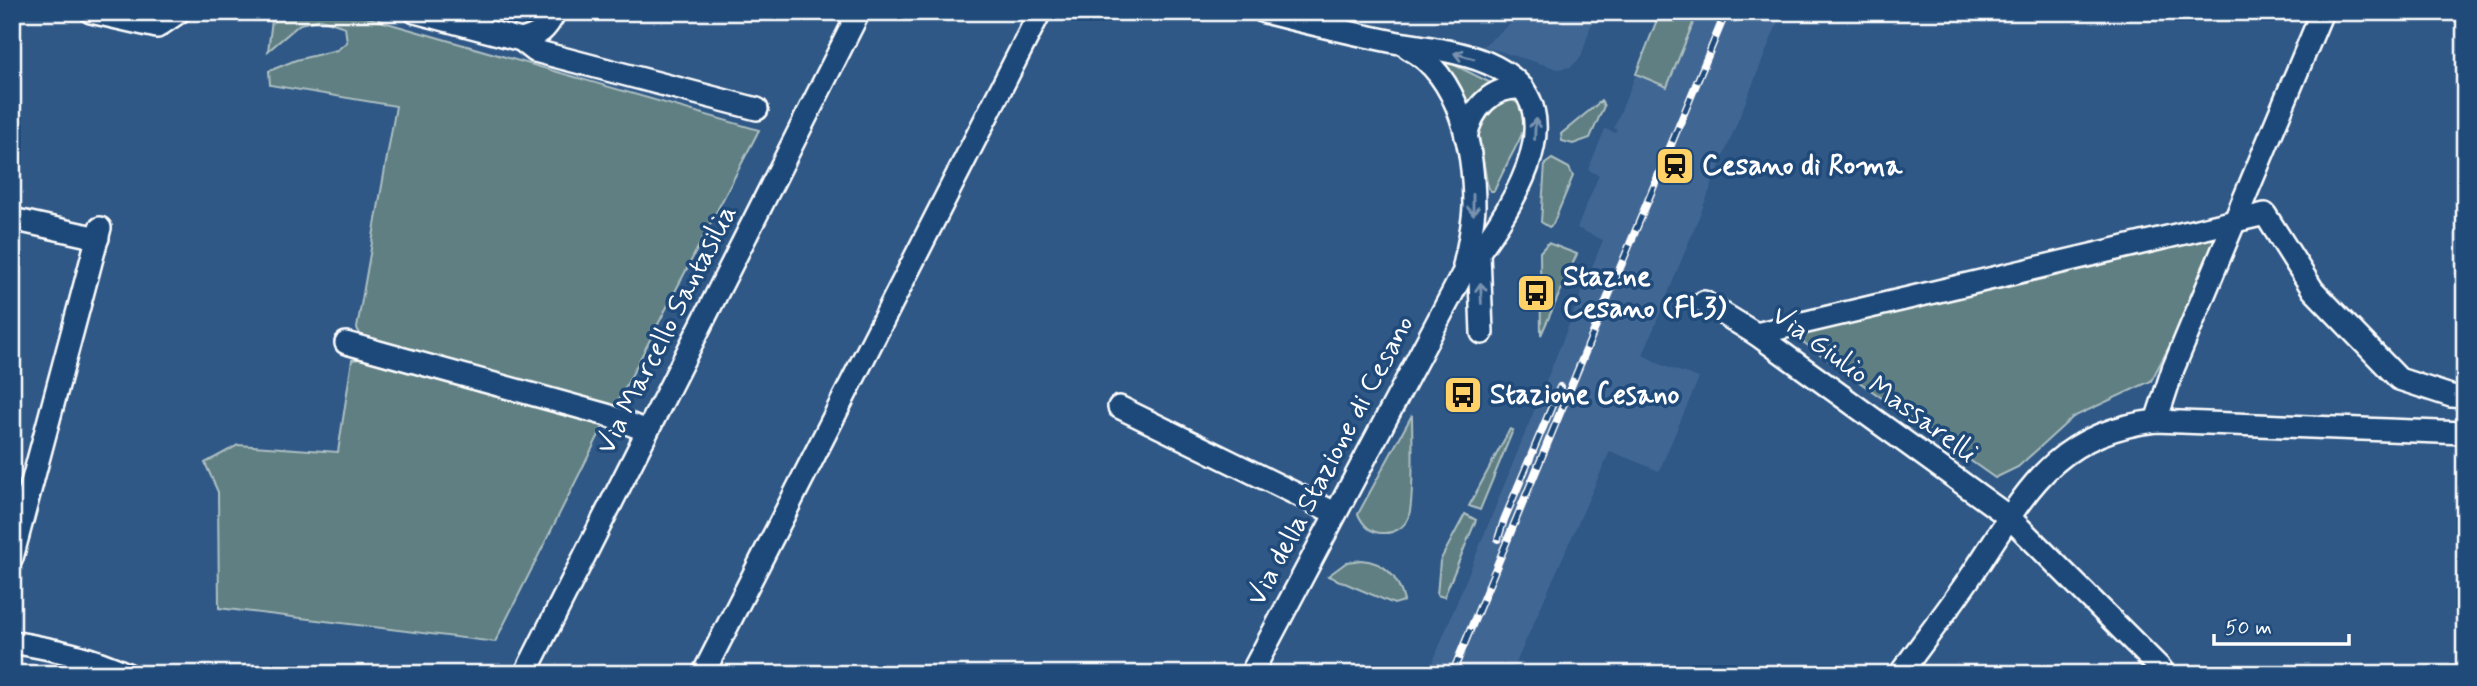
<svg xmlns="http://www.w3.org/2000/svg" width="2477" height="686" font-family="Mynerve,sans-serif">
<rect width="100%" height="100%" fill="#2f5887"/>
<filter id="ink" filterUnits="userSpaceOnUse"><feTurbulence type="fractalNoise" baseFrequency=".0143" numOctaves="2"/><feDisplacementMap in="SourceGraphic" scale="14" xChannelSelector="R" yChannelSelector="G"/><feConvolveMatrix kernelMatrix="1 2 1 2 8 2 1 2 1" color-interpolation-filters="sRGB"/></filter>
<g filter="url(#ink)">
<g fill="#406694">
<polygon points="1525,12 1595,12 1581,57 1571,67 1558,69 1483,46"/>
<polygon points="1698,12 1782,12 1643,355 1664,366 1699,378 1659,471 1610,451 1511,674 1428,674 1603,240 1577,228 1599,175 1588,170 1605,129 1616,133 1617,129 1614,128 1636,74 1667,86"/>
</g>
<g fill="#5e7f83" stroke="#aebfc1" stroke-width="2">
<polygon points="273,12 349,12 759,130 614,409 362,338 357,328 396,106 270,85 269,71 296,60 337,50 347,42 345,27 321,19 300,24 268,51"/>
<polygon points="1660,12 1686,12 1696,16 1667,87 1636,74"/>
<polygon points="1432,54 1495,85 1466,112"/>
<path d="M1504 99C1544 103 1519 140 1509 160 1504 170 1499 180 1494 191H1491L1488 188 1477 125 1479 118Z"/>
<polygon points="1601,101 1604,106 1590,138 1573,144 1562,141 1561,134"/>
<polygon points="1552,159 1569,168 1573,176 1553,224 1549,227 1541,222 1545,164"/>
<polygon points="2211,237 2218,250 2210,270 2151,381 2073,417 2018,467 1995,478 1800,340 1804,331"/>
<polygon points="1548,243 1577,254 1541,335 1540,252"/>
<polygon points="368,358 604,425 495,642 219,608 218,492 205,463 238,445 338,452 352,360"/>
<path d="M1412 415C1412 434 1415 504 1408 518 1404 528 1393 534 1382 533 1370 533 1363 525 1358 514Z"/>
<polygon points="1510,429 1513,430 1480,510 1469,506"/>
<polygon points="1465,514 1476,520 1444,597 1437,595 1440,561"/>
<path d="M1361 560C1386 562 1398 577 1404 601L1394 604 1328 576 1347 562Z"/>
</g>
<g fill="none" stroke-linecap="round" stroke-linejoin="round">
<g stroke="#fff" stroke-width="26">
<g id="minor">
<polyline points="91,12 157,27 179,12"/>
<polyline points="415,12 521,40 535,51 757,109"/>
<path d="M521 40C540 35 546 30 555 12"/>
<path d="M1408 48C1461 76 1474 152 1474 207 1473 227 1468 247 1464 266"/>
<path d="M1466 137C1472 108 1492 86 1523 88"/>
<polyline points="12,219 98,238"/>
<polyline points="1479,253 1482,333"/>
<polyline points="1704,302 1756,334 2009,517 2161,669"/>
<polyline points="1756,334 2265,214 2313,290 2399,379 2451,396 2465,397"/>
<polyline points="346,343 607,415 647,431"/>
<polyline points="1119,407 1335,513"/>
<polyline points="2156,421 2173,369 2322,12"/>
<polyline points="12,558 100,228"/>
<path d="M12 642C52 649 90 656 127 674"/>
<polyline points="525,674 859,12"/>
<polyline points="703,674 1040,12"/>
<path d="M1251 674 1462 275C1500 224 1585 113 1496 67 1465 51 1428 48 1394 42 1350 33 1307 23 1264 12"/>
<path d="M1900 674C1923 642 1947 611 1969 579 2023 499 2049 433 2156 421L2465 433"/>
</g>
</g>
<use href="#minor" stroke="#1f4a7a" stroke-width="21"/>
<g stroke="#fff" stroke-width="8">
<g id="rail">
<polyline points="1498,539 1504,520 1560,387"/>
<polyline points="1452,674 1726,12"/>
</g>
</g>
<use href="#rail" stroke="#1f4a7a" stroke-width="5" stroke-dasharray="16" stroke-linecap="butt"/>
</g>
<defs><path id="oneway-shaft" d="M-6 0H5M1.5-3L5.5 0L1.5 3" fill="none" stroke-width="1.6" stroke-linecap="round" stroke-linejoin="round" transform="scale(1.75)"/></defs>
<g stroke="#7992af">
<use href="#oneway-shaft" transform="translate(1464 56) rotate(-164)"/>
<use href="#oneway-shaft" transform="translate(1535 129) rotate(-88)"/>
<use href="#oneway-shaft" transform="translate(1473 205) rotate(90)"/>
<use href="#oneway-shaft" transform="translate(1481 293) rotate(-92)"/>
</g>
</g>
<defs>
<g id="station-square" transform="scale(2.0125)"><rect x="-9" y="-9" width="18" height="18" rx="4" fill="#ffd166" stroke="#1f4a7a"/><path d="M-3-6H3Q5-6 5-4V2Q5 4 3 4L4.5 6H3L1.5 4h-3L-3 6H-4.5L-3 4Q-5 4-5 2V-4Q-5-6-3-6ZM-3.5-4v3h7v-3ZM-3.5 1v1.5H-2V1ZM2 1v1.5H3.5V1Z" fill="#111"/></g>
<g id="bus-square" transform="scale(2.0125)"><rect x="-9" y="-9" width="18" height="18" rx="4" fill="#ffd166" stroke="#1f4a7a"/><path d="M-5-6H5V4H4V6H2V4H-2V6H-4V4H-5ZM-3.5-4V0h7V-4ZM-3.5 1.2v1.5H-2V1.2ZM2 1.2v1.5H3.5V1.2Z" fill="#111"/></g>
</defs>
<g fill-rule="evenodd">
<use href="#station-square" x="1675" y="166"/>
<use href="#bus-square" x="1536" y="293"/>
<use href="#bus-square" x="1463" y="395"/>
</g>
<g text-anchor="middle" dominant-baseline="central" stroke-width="7" stroke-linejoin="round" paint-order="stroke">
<g font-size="28" font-weight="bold" fill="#fff" stroke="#1f4a7a" text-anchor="start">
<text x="1702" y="166">Cesano di Roma</text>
<text x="1563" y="277">Staz.ne<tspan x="1563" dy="32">Cesano (FL3)</tspan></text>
<text x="1490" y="395">Stazione Cesano</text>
</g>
<g font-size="28" fill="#fff" stroke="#1f4a7a">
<text transform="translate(667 330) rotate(-63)">Via Marcello Santasilia</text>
<text transform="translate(1874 385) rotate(36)">Via Giulio Massarelli</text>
<text transform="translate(1331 461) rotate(-62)">Via della Stazione di Cesano</text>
</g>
</g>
<rect width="2477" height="686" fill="none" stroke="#1f4a7a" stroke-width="42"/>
<rect x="21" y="21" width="2435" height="644" fill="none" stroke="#fff" stroke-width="2.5" filter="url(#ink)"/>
<path d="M2214 634v10h135v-10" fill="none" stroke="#ffffff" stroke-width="3.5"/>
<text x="2225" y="634" font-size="21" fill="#ffffff" stroke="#1f4a7a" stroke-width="5" paint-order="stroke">50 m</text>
</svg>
